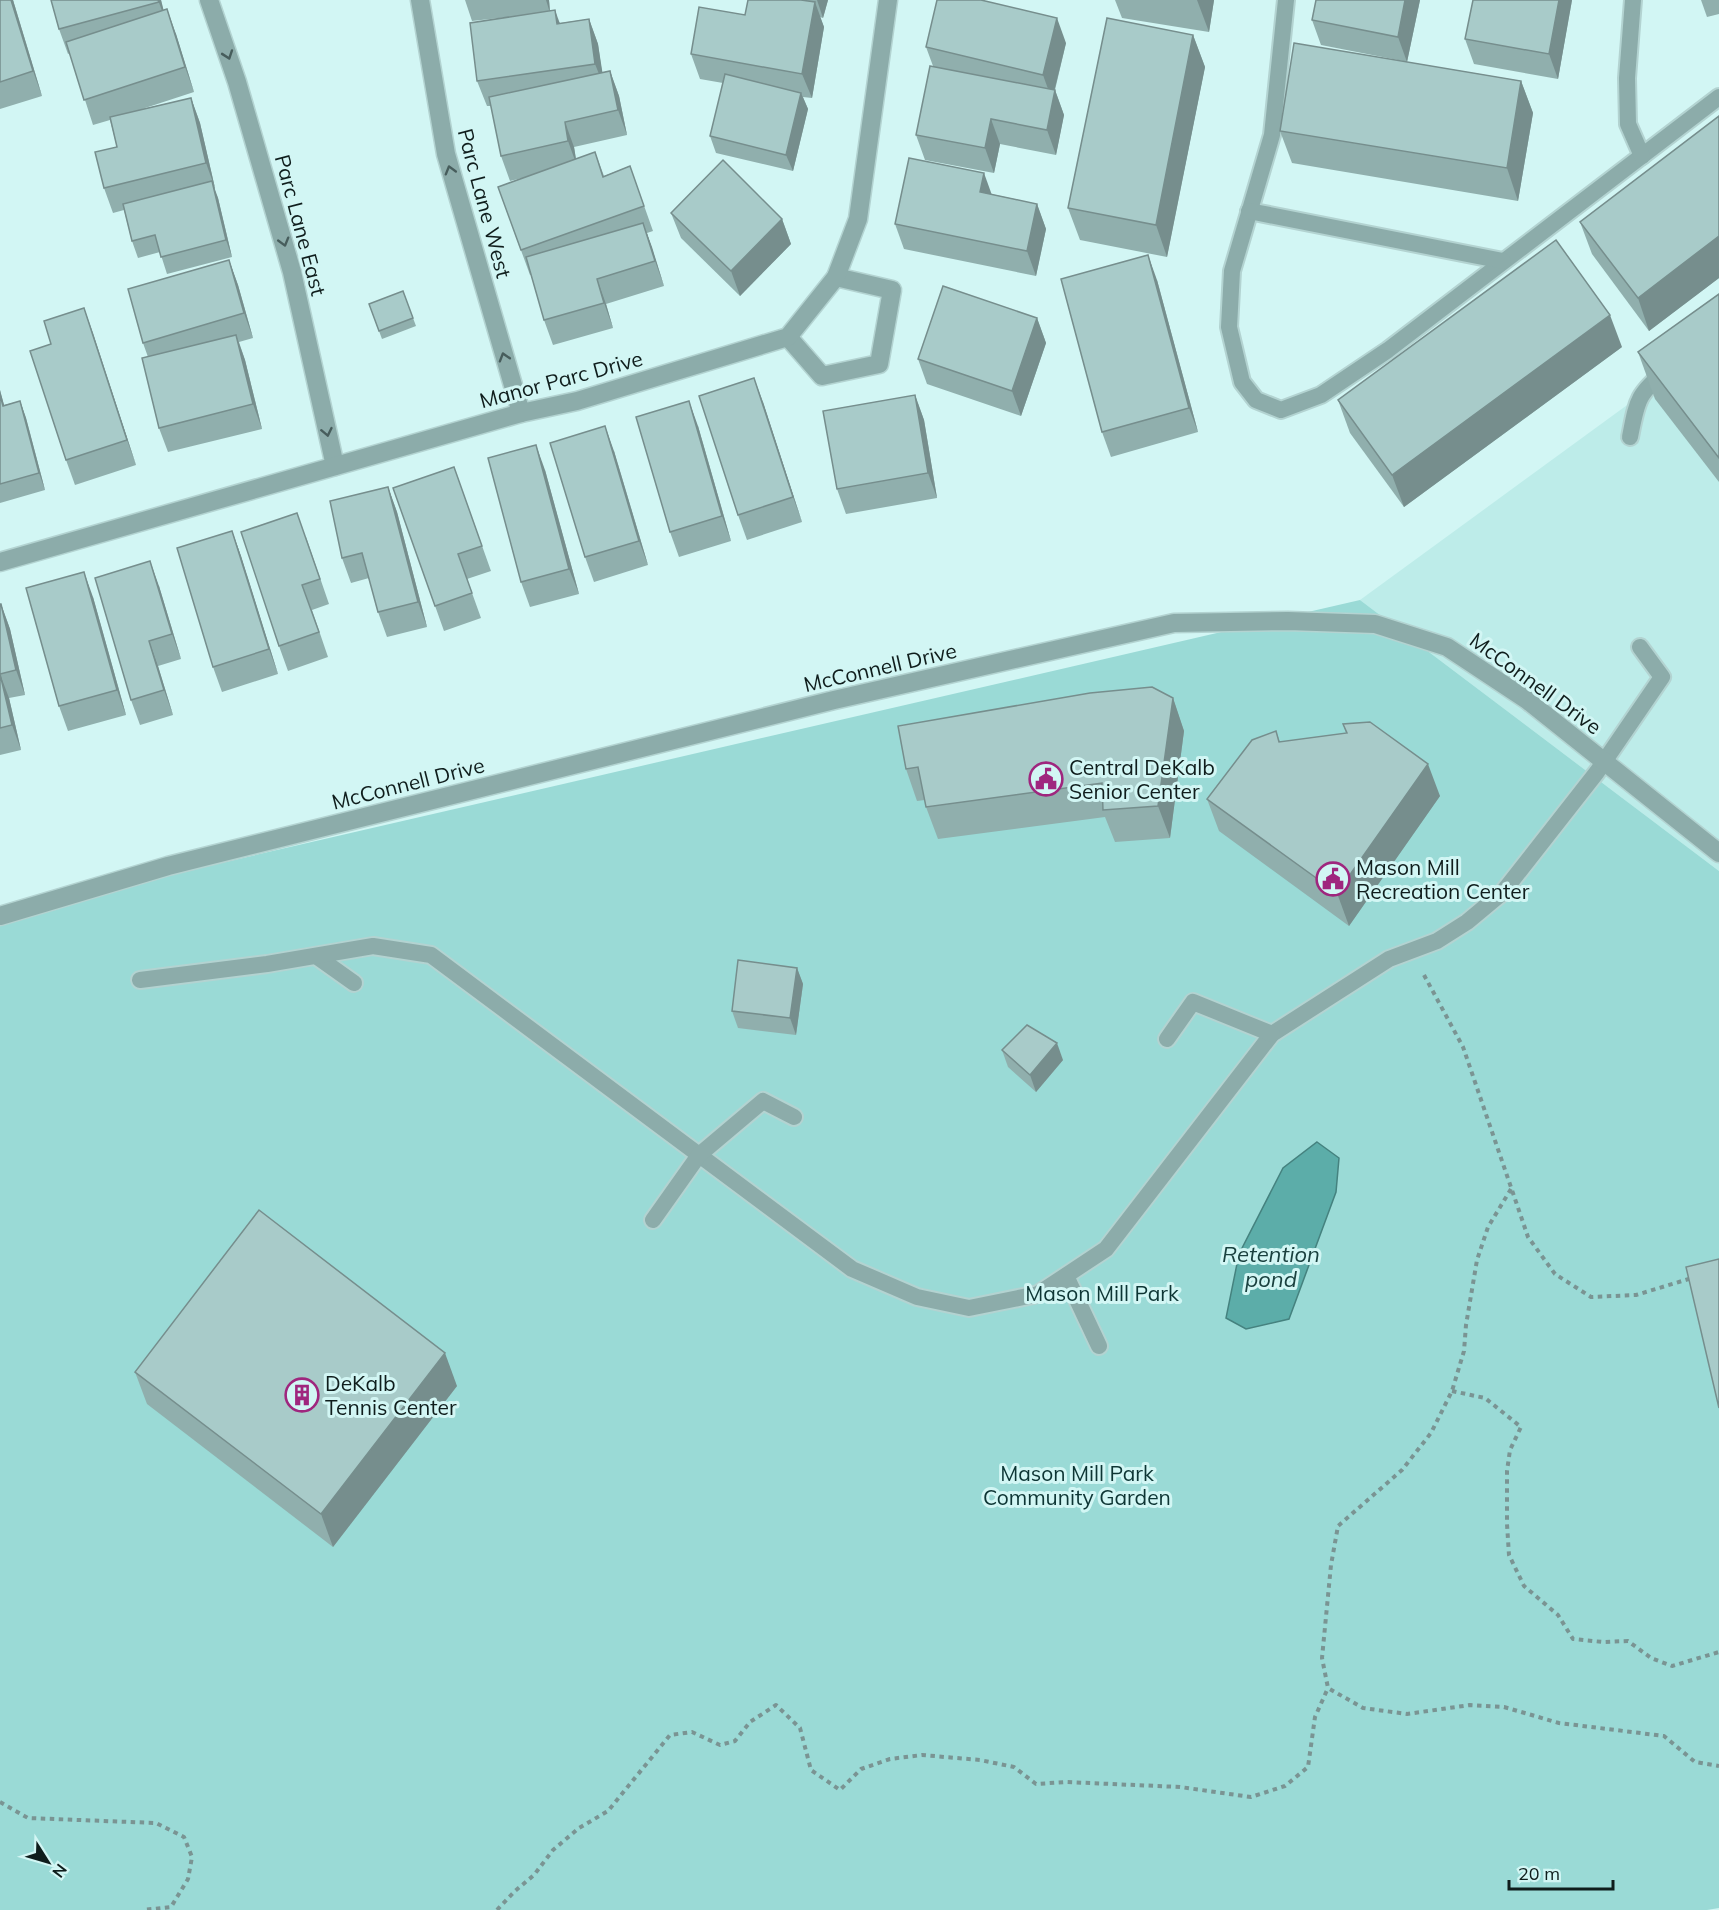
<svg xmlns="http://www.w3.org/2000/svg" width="1719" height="1910" font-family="Mulish,sans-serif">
<rect width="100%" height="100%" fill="#d2f6f4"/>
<polygon fill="#bdece9" points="1719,338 1719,871 1360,600"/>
<polygon fill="#9adad6" points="1360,600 1719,871 1719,1908 1707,1910 0,1910 0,914"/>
<polygon fill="#5cada9" stroke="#45827f" stroke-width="1.5" points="1317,1142 1339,1158 1336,1192 1289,1319 1246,1329 1226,1318 1239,1254 1283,1168"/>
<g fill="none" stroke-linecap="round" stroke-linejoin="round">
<g stroke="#b3d3d1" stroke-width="20">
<g id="lane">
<polyline points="1286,0 1272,135 1232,271 1229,327 1242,382 1256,400 1281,410 1321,395 1388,350 1719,97"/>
<polyline points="1633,0 1627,78 1628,124 1642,156"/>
<polyline points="1249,211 1503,261"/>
<path d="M1630 437C1637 401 1637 394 1667 370"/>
<polyline points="316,956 354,983"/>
<polyline points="140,980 267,964 373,946 431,955 852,1269 917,1297 969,1308 1038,1294 1106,1249 1272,1034 1389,959 1437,941 1467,922 1503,892 1597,772 1662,677 1640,647"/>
<polyline points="1167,1039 1193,1002 1272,1034"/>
<polyline points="653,1220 699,1155 763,1101 794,1117"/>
<polyline points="1066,1276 1099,1346"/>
</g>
</g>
<g stroke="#b3d3d1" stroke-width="21">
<g id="street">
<polyline points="209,0 237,82 292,272 335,466"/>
<polyline points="420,0 446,154 521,413"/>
<polyline points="788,337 822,376 879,364 892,290 836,277"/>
<polyline points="0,562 521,413 577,401 788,337 836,277 858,219 888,0"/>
<polyline points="0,916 168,866 834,700 1174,623 1288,621 1375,624 1447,647 1527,700 1719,853"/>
</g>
</g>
<g stroke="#7a9493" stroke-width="4" stroke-dasharray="4.5 4.5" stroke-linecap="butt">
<polyline points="1424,975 1463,1047 1528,1237 1555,1274 1591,1297 1636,1295 1692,1278"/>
<polyline points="1511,1189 1488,1227 1477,1260 1466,1325 1464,1351 1452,1391 1431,1433 1402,1470 1338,1526 1331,1565 1322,1658 1328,1688 1363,1708 1407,1714 1470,1705 1504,1707 1559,1723 1664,1736 1695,1762 1719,1766"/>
<polyline points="1452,1391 1485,1398 1521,1427 1510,1450 1507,1471 1507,1524 1509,1555 1524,1586 1558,1615 1573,1639 1603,1642 1628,1641 1651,1658 1672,1666 1719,1652"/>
<polyline points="0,1802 28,1818 156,1823 184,1837 192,1857 188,1879 171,1907 143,1910"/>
<polyline points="497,1910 515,1891 534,1875 553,1850 579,1828 608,1811 670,1735 692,1732 720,1745 735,1741 750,1722 776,1705 800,1728 811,1770 840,1790 861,1769 890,1759 922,1755 980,1760 1014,1767 1036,1784 1066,1782 1180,1787 1251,1797 1285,1786 1308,1767 1315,1717 1328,1688"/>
</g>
<use href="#lane" stroke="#8cacaa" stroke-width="16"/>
<use href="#street" stroke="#8cacaa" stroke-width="18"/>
</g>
<g fill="#90afad">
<polygon points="0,0 13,0 42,96 0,109"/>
<polygon points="51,0 161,0 163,10 176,34 194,92 142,109 191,98 200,123 215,188 214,189 218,198 232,257 167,274 160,252 138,258 132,241 124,210 113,213 104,188 117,147 110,120 93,125 70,53 68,54 59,29"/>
<polygon points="465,0 549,0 550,11 560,23 589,19 598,44 602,73 610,71 619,96 627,135 574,147 576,159 595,152 604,176 630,166 653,231 647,233 664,286 606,304 613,328 553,345 544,320 531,275 530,275 498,187 522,178 510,181 501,156 491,106 487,106 477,81 508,17 472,21"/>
<polygon points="748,0 828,0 823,18 820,17 824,27 812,98 803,97 808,109 793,171 716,153 710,136 723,83 700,79 691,54 745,15"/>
<polygon points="1115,0 1214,0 1209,32 1122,18"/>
<polygon points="1316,0 1420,0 1407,62 1521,81 1533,113 1518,201 1292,163 1280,131 1403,61 1321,45 1312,20"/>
<polygon points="1572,0 1558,79 1474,64 1465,39"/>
<polygon points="1701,0 1719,0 1719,14 1707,17"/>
<polygon points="1193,35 1205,67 1167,257 1080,240 1068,208"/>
<polygon points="1066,43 1055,90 1064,115 1056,155 1000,144 994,173 925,160 916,135 933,66 926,47"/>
<polygon points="1719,116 1719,278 1649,331 1592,254 1580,222"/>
<polygon points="991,194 1037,204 1046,229 1036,276 904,249 895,224"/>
<polygon points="671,213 782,219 791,244 740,296 681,238"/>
<polygon points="229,260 238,285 253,338 239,342 245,360 262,429 168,452 159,428 148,357 143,343"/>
<polygon points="1157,280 1198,432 1111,457 1102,432"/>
<polygon points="403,291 416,326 382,339 369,304"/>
<polygon points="1719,294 1719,482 1655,399 1638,352"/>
<polygon points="84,308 136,465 75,485 66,460 51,344"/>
<polygon points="1037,318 1046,343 1021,416 927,384 918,359"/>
<polygon points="1622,347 1404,507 1350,433 1338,400"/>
<polygon points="0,390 4,405 20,401 26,418 45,490 0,503"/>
<polygon points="915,395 924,420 937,498 846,514 837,489"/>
<polygon points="763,402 802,522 747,540 738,515"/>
<polygon points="698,426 731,541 679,557 670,532"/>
<polygon points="614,451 648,565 594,582 585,557"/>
<polygon points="454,467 491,571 467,579 481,618 444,631 393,488"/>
<polygon points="545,470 579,594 530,607 521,582"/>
<polygon points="388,487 397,512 427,627 387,637 378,612 369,578 351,583 342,558"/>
<polygon points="232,531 241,556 278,674 222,692 213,667"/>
<polygon points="306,537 329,604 312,610 328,657 288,671 279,646"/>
<polygon points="159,586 181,659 158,666 173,715 140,725 131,700"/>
<polygon points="93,597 126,715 68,731 59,706"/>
<polygon points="0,604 1,604 10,629 25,695 9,698 21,750 0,755"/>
<polygon points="1173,698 1184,731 1170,838 1115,842 1105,817 938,839 926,807 925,800 917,801 906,769"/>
<polygon points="1343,724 1440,796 1349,926 1219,831 1207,799 1276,731 1280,742 1346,733"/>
<polygon points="797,968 803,984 796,1035 738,1028 732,1011"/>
<polygon points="1002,1050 1063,1060 1036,1092 1008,1067"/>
<polygon points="135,1372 457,1386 333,1547 147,1404"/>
</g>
<g fill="#768e8d">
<polygon points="11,0 13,0 42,96 33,71"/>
<polygon points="158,0 161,0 168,27"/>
<polygon points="546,0 549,0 550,13"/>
<polygon points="817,0 828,0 823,18"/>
<polygon points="1197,0 1214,0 1209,32"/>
<polygon points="1405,0 1420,0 1407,62 1398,37"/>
<polygon points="1559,0 1572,0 1558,79 1549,54"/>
<polygon points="815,2 824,27 812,98 802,74"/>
<polygon points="167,9 176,34 194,92 185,67"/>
<polygon points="555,10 564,35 557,24"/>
<polygon points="1057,18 1066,43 1052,100 1043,75"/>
<polygon points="589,19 598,44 605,89 595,64"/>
<polygon points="1193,35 1205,67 1167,257 1156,225"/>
<polygon points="610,71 619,96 627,135 618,110"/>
<polygon points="1521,81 1533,113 1518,201 1507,168"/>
<polygon points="1055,90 1064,115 1056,155 1047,130"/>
<polygon points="801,93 808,109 793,171 786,155"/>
<polygon points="191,98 200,123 215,188 206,163"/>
<polygon points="991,119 1000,144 994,173 985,148"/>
<polygon points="565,122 574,147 577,166 568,141"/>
<polygon points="984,173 993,198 980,192"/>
<polygon points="212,181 218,198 232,257 226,240"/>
<polygon points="1037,204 1046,229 1036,276 1027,251"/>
<polygon points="782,219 791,244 740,296 731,271"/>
<polygon points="643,223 652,247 664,286 655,261"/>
<polygon points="1719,236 1719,278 1649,331 1638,298"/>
<polygon points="1148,255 1157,280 1198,432 1189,408"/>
<polygon points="229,260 238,285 253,338 244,313"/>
<polygon points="597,279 606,304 613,328 604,303"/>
<polygon points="84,308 93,333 136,465 127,440"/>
<polygon points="1610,315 1622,347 1404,507 1392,475"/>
<polygon points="1037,318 1046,343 1021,416 1012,391"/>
<polygon points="236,335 245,360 262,429 253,404"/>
<polygon points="754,378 763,402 802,522 793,497"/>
<polygon points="0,390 1,394 9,423 3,406 0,395"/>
<polygon points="915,395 924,420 937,498 928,473"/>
<polygon points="20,401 26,418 45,490 39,473"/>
<polygon points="689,401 698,426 731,541 722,516"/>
<polygon points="605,426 614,451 648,565 639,541"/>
<polygon points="536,445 545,470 579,594 569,569"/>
<polygon points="388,487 397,512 427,627 418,602"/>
<polygon points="232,531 241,556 278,674 269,649"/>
<polygon points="150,561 159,586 181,659 172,634"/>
<polygon points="84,572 93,597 126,715 117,690"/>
<polygon points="1,604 10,629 25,695 16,670"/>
<polygon points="149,641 158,666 173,715 164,690"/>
<polygon points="0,674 9,698 21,750 12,725"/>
<polygon points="1173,698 1184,731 1170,838 1158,806"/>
<polygon points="1428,764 1440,796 1349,926 1337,893"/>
<polygon points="797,968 803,984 796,1035 790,1018"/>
<polygon points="1057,1043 1063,1060 1036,1092 1030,1075"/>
<polygon points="445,1353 457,1386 333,1547 321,1514"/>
</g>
<g fill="#a8cbc9" stroke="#768e8d" stroke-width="1.5">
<polygon points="0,0 11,0 33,71 0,82"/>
<polygon points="51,0 158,0 159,2 59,29"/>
<polygon points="748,0 801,0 815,2 802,74 691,54 699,7 745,15"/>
<polygon points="937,0 981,0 1057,18 1043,75 926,47"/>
<polygon points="1316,0 1405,0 1398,37 1312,20"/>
<polygon points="1473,0 1559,0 1549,54 1465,39"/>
<polygon points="167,9 185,67 84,100 66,42"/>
<polygon points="555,10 557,24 589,19 595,64 477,81 470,23"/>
<polygon points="1107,18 1193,35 1156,225 1068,208"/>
<polygon points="1294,43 1521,81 1507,168 1280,131"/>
<polygon points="930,66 1055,90 1047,130 991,119 985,148 916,135"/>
<polygon points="610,71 618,110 565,122 568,141 501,156 489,97"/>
<polygon points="725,74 801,93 786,155 710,136"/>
<polygon points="191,98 206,163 104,188 95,152 117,147 110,117"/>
<polygon points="1719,116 1719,236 1638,298 1580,222"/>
<polygon points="595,152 603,177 630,166 644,206 521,250 498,187"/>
<polygon points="909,158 984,173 980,192 1037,204 1027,251 895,224"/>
<polygon points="723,160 782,219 731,271 671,213"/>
<polygon points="212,181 226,240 161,257 155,235 132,241 123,204"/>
<polygon points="643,223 655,261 597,279 604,303 544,320 526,257"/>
<polygon points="1556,240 1610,315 1392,475 1338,400"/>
<polygon points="1148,255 1189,408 1102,432 1061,279"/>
<polygon points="229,260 244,313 143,343 128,289"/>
<polygon points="943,286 1037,318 1012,391 918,359"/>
<polygon points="403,291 413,318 379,331 369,304"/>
<polygon points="1719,294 1719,458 1638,352"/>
<polygon points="84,308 127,440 66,460 30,351 51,344 44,321"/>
<polygon points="236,335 253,404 159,428 142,358"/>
<polygon points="754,378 793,497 738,515 699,396"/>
<polygon points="0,395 3,406 20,401 39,473 0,484"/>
<polygon points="915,395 928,473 837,489 823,411"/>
<polygon points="689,401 722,516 670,532 636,417"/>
<polygon points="605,426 639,541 585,557 550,443"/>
<polygon points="536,445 569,569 521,582 488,458"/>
<polygon points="454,467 482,546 458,554 472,593 435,606 393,488"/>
<polygon points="388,487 418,602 378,612 362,553 342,558 330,501"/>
<polygon points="297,513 320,579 302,585 319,632 279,646 241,532"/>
<polygon points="232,531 269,649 213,667 177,548"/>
<polygon points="150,561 172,634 149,641 164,690 131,700 95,578"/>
<polygon points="84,572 117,690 59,706 26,588"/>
<polygon points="0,604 1,604 16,670 0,674 12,725 0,728"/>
<polygon points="1152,687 1173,698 1158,806 1103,810 1102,783 926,807 918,767 906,769 898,726 1090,693"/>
<polygon points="1370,722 1428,764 1337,893 1207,799 1252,740 1276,731 1279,742 1347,733 1343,724"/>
<polygon points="738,960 797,968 790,1018 732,1011"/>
<polygon points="1027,1025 1057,1043 1030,1075 1002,1050"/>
<polygon points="259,1210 445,1353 321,1514 135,1372"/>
<polygon points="1719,1259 1719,1408 1686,1267"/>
</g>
<defs><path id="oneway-chevron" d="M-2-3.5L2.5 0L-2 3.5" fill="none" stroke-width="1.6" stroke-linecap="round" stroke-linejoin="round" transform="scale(1.5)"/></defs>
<g stroke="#475d5c">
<use href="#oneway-chevron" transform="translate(228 55) rotate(71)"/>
<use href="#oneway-chevron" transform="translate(450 170) rotate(-106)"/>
<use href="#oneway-chevron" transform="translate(284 242) rotate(74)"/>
<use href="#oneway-chevron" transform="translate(504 357) rotate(-107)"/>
<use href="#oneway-chevron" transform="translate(327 432) rotate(78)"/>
</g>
<defs>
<g id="civic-ring" transform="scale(1.725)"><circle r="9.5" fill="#d2f6f4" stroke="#9f267e" stroke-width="1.5"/><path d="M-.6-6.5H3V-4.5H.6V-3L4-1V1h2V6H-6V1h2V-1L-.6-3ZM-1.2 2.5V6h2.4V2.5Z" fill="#9f267e"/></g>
<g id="building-ring" transform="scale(1.725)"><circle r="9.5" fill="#d2f6f4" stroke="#9f267e" stroke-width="1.5"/><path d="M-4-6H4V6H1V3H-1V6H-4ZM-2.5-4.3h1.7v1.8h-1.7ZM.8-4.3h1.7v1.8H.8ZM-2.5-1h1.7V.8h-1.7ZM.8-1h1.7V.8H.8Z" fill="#9f267e"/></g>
</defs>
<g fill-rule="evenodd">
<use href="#civic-ring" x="1046" y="779"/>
<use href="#civic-ring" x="1333" y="879"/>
<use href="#building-ring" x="302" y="1395"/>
</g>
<g text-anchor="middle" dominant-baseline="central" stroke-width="6" stroke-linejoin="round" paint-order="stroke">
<g font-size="21" fill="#0f1d1c" stroke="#d2f6f4">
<text transform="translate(485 203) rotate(75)">Parc Lane West</text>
<text transform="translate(301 225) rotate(75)">Parc Lane East</text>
<text transform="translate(561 379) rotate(-15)">Manor Parc Drive</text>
<text transform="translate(880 667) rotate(-13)">McConnell Drive</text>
<text transform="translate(1536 683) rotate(36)">McConnell Drive</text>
<text transform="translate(408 783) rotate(-14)">McConnell Drive</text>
</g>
<g font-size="21" fill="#0f1d1c" stroke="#d2f6f4" text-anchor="start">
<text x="1069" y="767">Central DeKalb<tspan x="1069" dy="24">Senior Center</tspan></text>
<text x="1356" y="867">Mason Mill<tspan x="1356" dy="24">Recreation Center</tspan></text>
<text x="325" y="1383">DeKalb<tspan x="325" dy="24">Tennis Center</tspan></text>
</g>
<g font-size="21" fill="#0d3534" stroke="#d2f6f4">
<text x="1102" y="1293">Mason Mill Park</text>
<text x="1077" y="1473">Mason Mill Park<tspan x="1077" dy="24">Community Garden</tspan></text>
</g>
<g font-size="22" font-style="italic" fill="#1a413f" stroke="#d2f6f4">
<text x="1271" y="1254">Retention<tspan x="1271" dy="25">pond</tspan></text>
</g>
</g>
<g transform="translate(48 1862) rotate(127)" stroke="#d2f6f4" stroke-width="4.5" paint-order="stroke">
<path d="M0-4.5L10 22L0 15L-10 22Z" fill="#0f1d1c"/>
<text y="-9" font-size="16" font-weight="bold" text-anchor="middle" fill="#0f1d1c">N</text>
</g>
<path d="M1509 1880v9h104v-9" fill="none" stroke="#0f1d1c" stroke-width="3"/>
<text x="1518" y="1880" font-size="18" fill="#0f1d1c" stroke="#d2f6f4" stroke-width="4.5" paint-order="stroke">20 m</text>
</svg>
